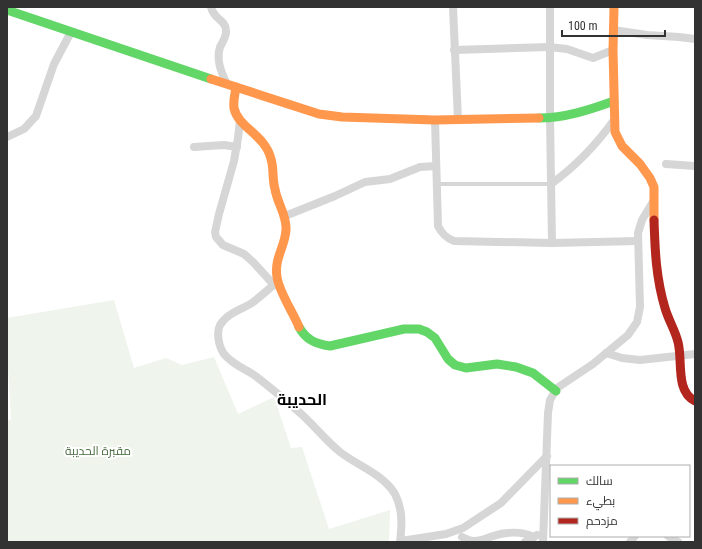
<svg xmlns="http://www.w3.org/2000/svg" width="702" height="549" font-family="'Roboto Condensed',Cairo,sans-serif">
<rect width="100%" height="100%" fill="#fff"/>
<polygon fill="#eff4ed" points="114,300 134,368 166,358 182,365 214,357 238,414 274,397 291,448 302,447 329,529 390,510 389,542 7,542 7,421 11,419 7,353 7,318"/>
<g fill="none" stroke-linecap="round" stroke-linejoin="round">
<polyline stroke="#d6d6d6" stroke-width="4" points="437,184 551,184"/>
<g stroke="#d6d6d6" stroke-width="8">
<path d="M211 7C214 20 225 19 226 30 227 36 223 41 220 47 216 60 221 72 227 84"/>
<polyline points="453,7 458,120"/>
<polyline points="550,7 550,118 552,243"/>
<polyline points="613,30 647,35 679,37 695,39"/>
<polyline points="454,50 549,47 567,49 593,58 613,50"/>
<polyline points="240,120 238,138 234,161 219,214 215,232 216,237 223,245 244,254 253,262 274,285"/>
<path d="M435 120 438 226C442 234 446 238 454 241L552 243 638 241"/>
<polyline points="7,137 24,129 36,116 54,64 71,32"/>
<polyline points="194,147 224,145 237,147"/>
<polyline points="666,164 695,166"/>
<path d="M551 184C576 166 596 145 614 120"/>
<polyline points="285,216 335,196 365,182 390,179 420,167 436,166"/>
<path d="M278 281C269 289 261 296 252 303 241 310 227 313 220 325 216 333 219 347 224 354 232 364 243 368 254 375 269 386 284 399 299 412 313 424 325 440 340 452 358 466 383 474 395 494 403 510 402 525 400 542"/>
<polyline points="606,353 622,358 640,360 695,354"/>
<polyline points="668,536 678,542"/>
<path d="M462 537C466 539 470 541 474 541 481 541 487 538 493 536 506 532 522 531 534 537"/>
<polyline points="401,541 446,534 463,528 501,503 547,456"/>
<polyline points="525,542 537,535"/>
<polyline points="543,542 548,413 550,400 557,388 593,364 628,335 637,322 640,307 638,233 642,220 654,200"/>
<polyline points="630,542 635,536"/>
</g>
<g stroke="#63d668" stroke-width="9">
<polyline points="7,10 211,79"/>
<path d="M539 118C565 118 589 110 614 101"/>
<path d="M299 327C306 340 316 344 330 346L404 329H419L427 332 435 338 448 359 455 365 466 368 497 364 516 367 533 373 556 391"/>
</g>
<g stroke="#ff974d" stroke-width="9">
<polyline points="614,7 613,50 615,132 622,146 640,164 650,178 654,187 654,220"/>
<polyline points="211,79 319,114 342,117 435,120 539,118"/>
<path d="M236 87C235 94 233 101 234 108 238 128 265 134 271 159 274 168 272 179 275 189 277 203 287 215 286 230 285 247 274 258 277 277 279 292 293 312 299 327"/>
</g>
<path stroke="#b3261e" stroke-width="9" d="M654 220C655 251 656 278 665 308 668 319 675 330 678 342 683 361 675 391 695 401"/>
</g>
<g text-anchor="middle" dominant-baseline="central" stroke-width="4" stroke-linejoin="round" paint-order="stroke">
<g font-size="12" fill="#4a6d41" stroke="#fff">
<text x="98" y="451">مقبرة الحديبة</text>
</g>
<g font-size="16" font-weight="bold" fill="#000" stroke="#fff">
<text x="302" y="399">الحديبة</text>
</g>
</g>
<rect width="702" height="549" fill="none" stroke="#323232" stroke-width="16"/>
<rect x="550" y="465" width="140" height="72" fill="#ffffff" stroke="#adadad"/>
<rect x="558" y="478" width="20" height="6" fill="#63d668" stroke="#adadad"/>
<text x="586" y="485" font-size="12" fill="#323232">سالك</text>
<rect x="558" y="498" width="20" height="6" fill="#ff974d" stroke="#adadad"/>
<text x="586" y="505" font-size="12" fill="#323232">بطيء</text>
<rect x="558" y="518" width="20" height="6" fill="#b3261e" stroke="#adadad"/>
<text x="586" y="525" font-size="12" fill="#323232">مزدحم</text>
<path d="M562 30v6h103v-6" fill="none" stroke="#323232" stroke-width="2"/>
<text x="568" y="30" font-size="12" fill="#323232" stroke="#ffffff" stroke-width="3" paint-order="stroke">100 m</text>
</svg>
